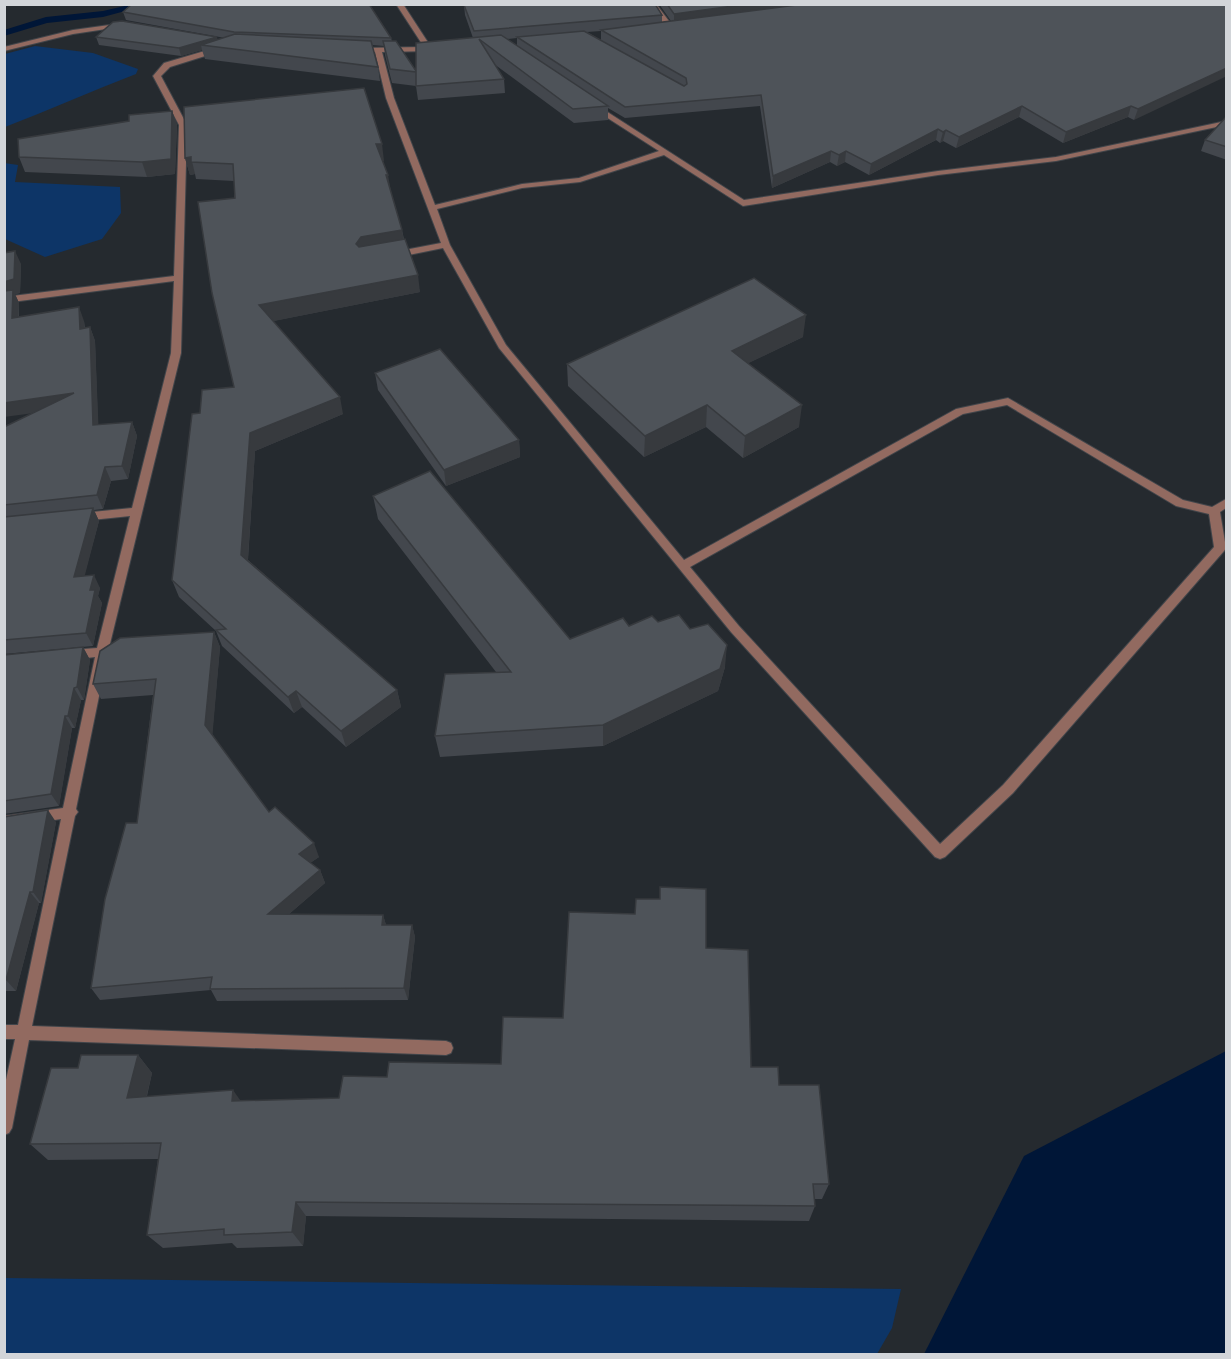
<svg xmlns="http://www.w3.org/2000/svg" width="1231" height="1359" font-family="Ubuntu,sans-serif">
<rect width="100%" height="100%" fill="#252a2f"/>
<g fill="#0d3567">
<path d="M35 46 93 53 138 69 136 74C92 91 49 110 5 127V54Z"/>
<polygon points="4,163 18,165 15,182 120,187 121,213 102,239 45,257 5,239"/>
<polygon points="5,1278 901,1289 892,1328 877,1354 5,1354"/>
</g>
<polygon fill="#001637" points="1226,1051 1226,1354 924,1354 1024,1156"/>
<g fill="none" stroke-linecap="round" stroke-linejoin="round">
<polygon fill="#001637" fill-rule="evenodd" points="133,4 151,4 103,17 47,23 4,36 4,30 46,17 103,11"/>
<g stroke="#41454a" stroke-width="2">
<g id="street">
<path d="M396 4H403L431 47 437 49 433 51 382 52 394 98 435 205 522 184 579 178 659 151 592 108 591 106 595 104 744 200 938 171 1056 157 1226 121V125L1056 161 938 175 743 206 664 155 580 182 522 188 437 209 450 245 506 345 684 560 956 409 1008 398 1183 500 1212 507 1226 499V508L1220 512 1226 548 1224 551 1013 793 945 857 940 859 935 857 731 632 499 348 443 248 394 258 390 255 394 252 441 243 386 98 375 52H357L353 50 357 48 424 47ZM1007 405 1176 506 1209 514 1214 547 1003 785 940 844 739 626 690 567 963 414Z"/>
<polygon points="649,4 656,4 675,29 674,31 668,31"/>
<polygon points="124,23 128,25 126,26 73,34 4,51 4,47 73,30"/>
<polygon points="218,47 222,49 221,51 170,67 161,76 187,125 181,353 108,652 76,809 78,812 75,816 32,1026 446,1041 451,1043 453,1048 451,1053 446,1055 29,1040 12,1128 9,1133 4,1135 4,1089 15,1039 4,1039 4,1025 18,1025 61,819 4,828 4,816 63,808 95,657 70,660 64,655 70,650 97,648 130,516 82,521 77,517 82,513 132,508 171,353 174,281 4,303 4,297 174,276 179,125 153,76 164,63"/>
</g>
</g>
<use href="#street" fill="#926a60" fill-rule="evenodd"/>
</g>
<g fill="#43474d" fill-rule="evenodd">
<path d="M659 4H1227L1134 120 1128 117 1063 143 1019 117 956 148 943 141 940 143 936 140 869 175 845 162 837 166 830 162 772 188 760 106 625 118 608 108V120L574 123 494 64 504 79 505 93 418 100 416 86 392 83 385 55 384 46 372 45 378 67 380 81 205 59 202 50 181 56 99 45 96 37 218 40 225 38 126 20 123 12 391 38 392 41 416 71 473 38 465 15 464 5 662 15V22L671 21ZM601 31V40L587 32ZM517 38V46L507 39Z"/>
<polygon points="172,111 177,125 175,174 147,177 25,172 19,157 129,121"/>
<polygon points="1227,117 1227,160 1201,151 1205,140"/>
<polygon points="185,158 384,161 383,161 391,192 402,230 404,239 420,292 273,321 343,414 255,451 248,560 397,690 401,707 346,747 302,707 294,713 222,646 216,631 179,597 172,580 200,413 234,387 234,181 196,179 195,174 190,175"/>
<polygon points="4,253 21,264 20,293 15,294 19,303 19,317 84,321 85,328 90,327 95,341 98,425 132,422 137,436 128,479 111,481 103,509 94,510 99,521 84,576 100,588 98,596 102,603 93,646 4,654 4,427 33,413"/>
<polygon points="803,337 748,363 799,427 743,458 706,427 644,457 568,386 567,364"/>
<polygon points="375,373 519,440 520,457 446,486 378,390"/>
<polygon points="373,496 570,639 629,626 658,622 690,629 725,667 718,691 603,746 440,757 435,736 496,672 378,519"/>
<polygon points="214,632 220,647 212,735 269,812 319,857 310,863 320,870 325,883 289,914 383,915 386,925 412,925 415,937 408,1000 217,1001 211,990 100,1000 91,988 137,823 153,695 101,699 93,684"/>
<polygon points="83,647 90,660 84,700 81,700 75,728 72,728 59,806 4,814 4,655"/>
<polygon points="4,817 56,822 41,903 39,903 16,991 4,991"/>
<polygon points="706,948 751,1067 779,1085 829,1184 822,1199 815,1199 815,1206 809,1221 306,1216 303,1246 237,1248 232,1243 163,1248 147,1235 158,1159 48,1160 30,1144 78,1068 138,1055 152,1073 147,1096 241,1101 339,1098 387,1077 501,1064 563,1018"/>
</g>
<g fill="#373a3e">
<polygon points="748,4 828,4 674,25 674,14"/>
<polygon points="217,37 219,45 201,45 202,50 181,56 179,48"/>
<polygon points="1227,68 1227,76 1134,120 1138,109"/>
<polygon points="1022,106 1019,117 956,148 959,137"/>
<polygon points="1131,106 1128,117 1063,143 1066,132"/>
<polygon points="172,111 177,125 175,174 147,177 142,162"/>
<polygon points="938,129 936,140 869,175 871,164"/>
<polygon points="946,130 943,141 940,143 943,132"/>
<polygon points="376,144 382,144 384,161 379,161"/>
<polygon points="831,151 830,162 772,188 773,176"/>
<polygon points="846,151 845,162 837,166 839,155"/>
<polygon points="191,157 195,174 190,175 185,158"/>
<polygon points="386,175 388,175 391,192"/>
<polygon points="402,230 405,247 359,261 356,244 361,237"/>
<polygon points="15,251 21,264 20,293 15,294 19,303 18,332 12,318 4,296 4,282"/>
<polygon points="418,275 420,292 264,323 259,305"/>
<polygon points="79,307 84,321 85,342 80,329"/>
<polygon points="806,315 803,337 730,372 732,351"/>
<polygon points="90,327 95,341 99,439 93,425"/>
<polygon points="74,393 79,407 4,417 4,403"/>
<polygon points="340,397 343,414 255,451 247,572 241,555 250,433"/>
<polygon points="707,405 706,427 644,457 645,436"/>
<polygon points="802,405 799,427 743,458 745,436"/>
<polygon points="132,422 137,436 128,479 122,466"/>
<polygon points="519,440 520,457 446,486 444,470"/>
<polygon points="105,467 111,481 103,509 97,495"/>
<polygon points="93,508 99,521 81,590 74,577"/>
<polygon points="94,575 100,588 98,596 102,603 93,646 86,633 90,590"/>
<polygon points="214,632 220,647 212,740 205,725"/>
<polygon points="727,645 725,667 718,691 603,746 603,725"/>
<polygon points="83,647 90,660 84,700 77,687"/>
<polygon points="74,688 81,700 75,728 68,716"/>
<polygon points="397,690 401,707 346,747 341,731"/>
<polygon points="296,691 302,707 294,713 288,697"/>
<polygon points="65,716 72,728 59,806 51,794"/>
<polygon points="48,810 56,822 41,903 33,892"/>
<polygon points="314,843 319,857 304,867 299,854"/>
<polygon points="320,870 325,883 274,927 268,914"/>
<polygon points="30,892 39,903 16,991 6,980"/>
<polygon points="383,915 387,928 382,925"/>
<polygon points="412,925 415,937 408,1000 404,988"/>
<polygon points="138,1055 152,1073 142,1115 127,1098"/>
<polygon points="233,1090 245,1107 232,1101"/>
<polygon points="296,1202 306,1216 303,1246 292,1232"/>
</g>
<g fill="#4e5359" stroke="#373a3e" stroke-width="1.5">
<polygon points="132,4 369,4 391,38 234,32 123,12"/>
<polygon points="655,4 662,15 474,31 464,5"/>
<polygon points="667,4 748,4 674,14"/>
<polygon points="804,4 1227,4 1227,68 1138,109 1131,106 1066,132 1022,106 959,137 946,130 943,132 938,129 871,164 846,151 839,155 831,151 773,176 761,95 625,107 517,37 584,31 684,86 687,84 686,78 601,30"/>
<polygon points="122,21 217,37 179,48 96,37 113,22"/>
<polygon points="235,34 371,41 378,67 201,45"/>
<polygon points="501,35 608,106 573,109 479,39 504,79 416,86 416,72 390,69 383,41 396,41 416,71 416,43"/>
<polygon points="364,88 382,144 376,144 388,175 386,175 402,230 361,237 356,244 359,247 405,239 418,275 259,305 340,397 250,433 241,555 397,690 341,731 296,691 288,697 216,630 226,629 172,580 192,414 200,413 202,390 234,387 212,293 198,202 235,198 233,164 191,162 191,157 185,158 184,107"/>
<polygon points="172,111 171,159 142,162 19,157 18,139 129,121 129,115"/>
<polygon points="1226,117 1227,147 1205,140"/>
<polygon points="15,251 14,279 4,282 4,253"/>
<polygon points="754,278 806,315 732,351 802,405 745,436 707,405 645,436 567,364"/>
<polygon points="13,290 12,318 79,307 80,329 90,327 93,425 132,422 122,466 105,467 97,495 4,505 4,427 74,393 4,403 4,291"/>
<polygon points="440,349 519,440 444,470 375,373"/>
<polygon points="430,471 570,639 623,618 629,626 652,616 658,622 679,615 690,629 708,624 727,645 720,669 603,725 435,736 445,674 511,672 373,496"/>
<polygon points="93,508 74,577 94,575 90,590 95,590 86,633 4,640 4,517"/>
<polygon points="214,632 205,725 269,812 275,807 314,843 299,854 320,870 268,914 383,915 382,925 412,925 404,988 210,989 212,977 91,988 105,899 126,823 137,823 156,679 93,684 100,651 120,638"/>
<polygon points="83,647 77,687 74,688 68,716 65,716 51,794 4,801 4,655"/>
<polygon points="48,810 33,892 30,892 6,980 4,980 4,817"/>
<polygon points="660,887 706,889 706,948 748,950 751,1067 778,1067 779,1085 819,1085 829,1184 813,1184 815,1206 296,1202 292,1232 224,1235 224,1229 147,1235 161,1143 30,1144 51,1068 78,1068 81,1055 138,1055 127,1098 233,1090 232,1101 339,1098 343,1076 387,1077 389,1062 501,1064 503,1017 563,1018 569,912 635,914 636,899 660,899"/>
</g>
<rect width="1231" height="1359" fill="none" stroke="#d2d5d9" stroke-width="12"/>
</svg>
